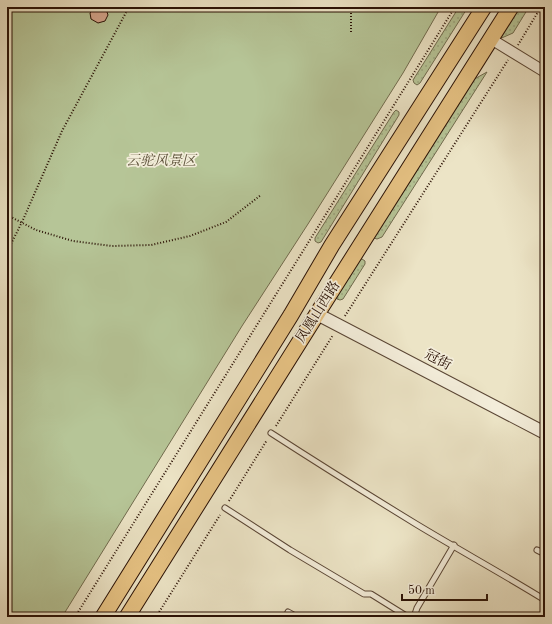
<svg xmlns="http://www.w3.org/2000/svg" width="552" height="624" font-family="'Old Standard TT','Noto Serif SC',serif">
<defs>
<pattern id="grass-dots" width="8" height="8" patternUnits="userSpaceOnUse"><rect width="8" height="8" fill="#b6c597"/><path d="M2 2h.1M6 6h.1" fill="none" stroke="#9da881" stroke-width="1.8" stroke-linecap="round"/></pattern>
</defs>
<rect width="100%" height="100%" fill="#ece4c6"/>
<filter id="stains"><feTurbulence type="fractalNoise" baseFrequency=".005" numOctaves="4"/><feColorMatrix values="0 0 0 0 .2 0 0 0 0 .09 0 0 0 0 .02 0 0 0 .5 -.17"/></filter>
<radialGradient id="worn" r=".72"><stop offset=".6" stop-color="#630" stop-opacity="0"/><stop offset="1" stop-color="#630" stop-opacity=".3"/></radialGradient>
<g fill="url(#grass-dots)" stroke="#706b4e">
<polygon points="459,7 468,7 420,83 417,85 414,83 413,80"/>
<polygon points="518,7 529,7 513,33 497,40"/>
<polygon points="487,72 382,237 377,239 374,238 469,82"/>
<polygon points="396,110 399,112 399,115 321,242 318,243 315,241 315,238 394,112"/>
<polygon points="362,259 365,261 365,264 343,299 340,300 337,299 336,295 359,260"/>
</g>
<polygon fill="#b6c597" stroke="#706b4e" points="7,7 441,7 403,73 308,224 242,326 62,617 7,617"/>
<polygon fill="#d5a58c" stroke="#2a1105" points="95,7 103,7 106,9 108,15 105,21 98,23 91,19 90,13 94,8"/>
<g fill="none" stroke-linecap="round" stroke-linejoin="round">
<g stroke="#5a4635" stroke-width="7">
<g id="service">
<path d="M271 433C319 464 367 494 416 524 459 550 503 574 545 600"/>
<polyline points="225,508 290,550 364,594 371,594 408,617"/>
<polyline points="537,550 545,554"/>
<polyline points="288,612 297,617"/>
<polyline points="414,617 417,608 454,545"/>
</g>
</g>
<g stroke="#5a4635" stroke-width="12">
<polyline id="minor" points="491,39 545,72"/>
</g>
<g stroke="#5a4635" stroke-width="14">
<polyline id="tertiary" points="317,314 545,433"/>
</g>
<g stroke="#2a1105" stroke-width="17">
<g id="primary">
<polyline points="103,617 291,315 332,245 484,7"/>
<polyline points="127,617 317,314 511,7"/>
</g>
</g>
<g stroke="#2a1105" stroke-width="2" stroke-dasharray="1 2" stroke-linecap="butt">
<polyline points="351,7 351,33"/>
<polyline points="518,45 541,7"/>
<polyline points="7,215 36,230 73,241 112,246 151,245 190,236 226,222 261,195"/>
<polyline points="7,252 22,222 62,131 129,7"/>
<polyline points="345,316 508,60"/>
<polyline points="276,426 333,335"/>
<polyline points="229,501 267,440"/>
<polyline points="75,617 455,7"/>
<polyline points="156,617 220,515"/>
</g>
<use href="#service" stroke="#f3edda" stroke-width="5"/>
<use href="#minor" stroke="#f3edda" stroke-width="10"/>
<use href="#tertiary" stroke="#f3edda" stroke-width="12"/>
<use href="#primary" stroke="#e6c283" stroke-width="15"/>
</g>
<g text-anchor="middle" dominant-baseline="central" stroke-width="3.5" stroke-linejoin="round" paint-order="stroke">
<g font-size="14" font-style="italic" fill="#5b5038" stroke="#f3edda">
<text x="161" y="161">云驼风景区</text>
</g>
<g font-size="14" fill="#2a1105" stroke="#f3edda">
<text transform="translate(318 312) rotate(-58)">凤凰山西路</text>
<text transform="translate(438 360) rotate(28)">冠街</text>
</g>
</g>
<rect width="552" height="624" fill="none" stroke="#ece4c6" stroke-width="24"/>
<rect x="8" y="8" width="536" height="608" fill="none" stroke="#2a1105" stroke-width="2"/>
<rect x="12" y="12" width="528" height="600" fill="none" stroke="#2a1105"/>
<path d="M402 594v6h85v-6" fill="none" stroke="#2a1105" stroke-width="2"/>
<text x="408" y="594" font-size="12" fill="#2a1105" stroke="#f3edda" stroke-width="3" paint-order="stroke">50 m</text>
<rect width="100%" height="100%" filter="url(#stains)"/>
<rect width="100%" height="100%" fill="url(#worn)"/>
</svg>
